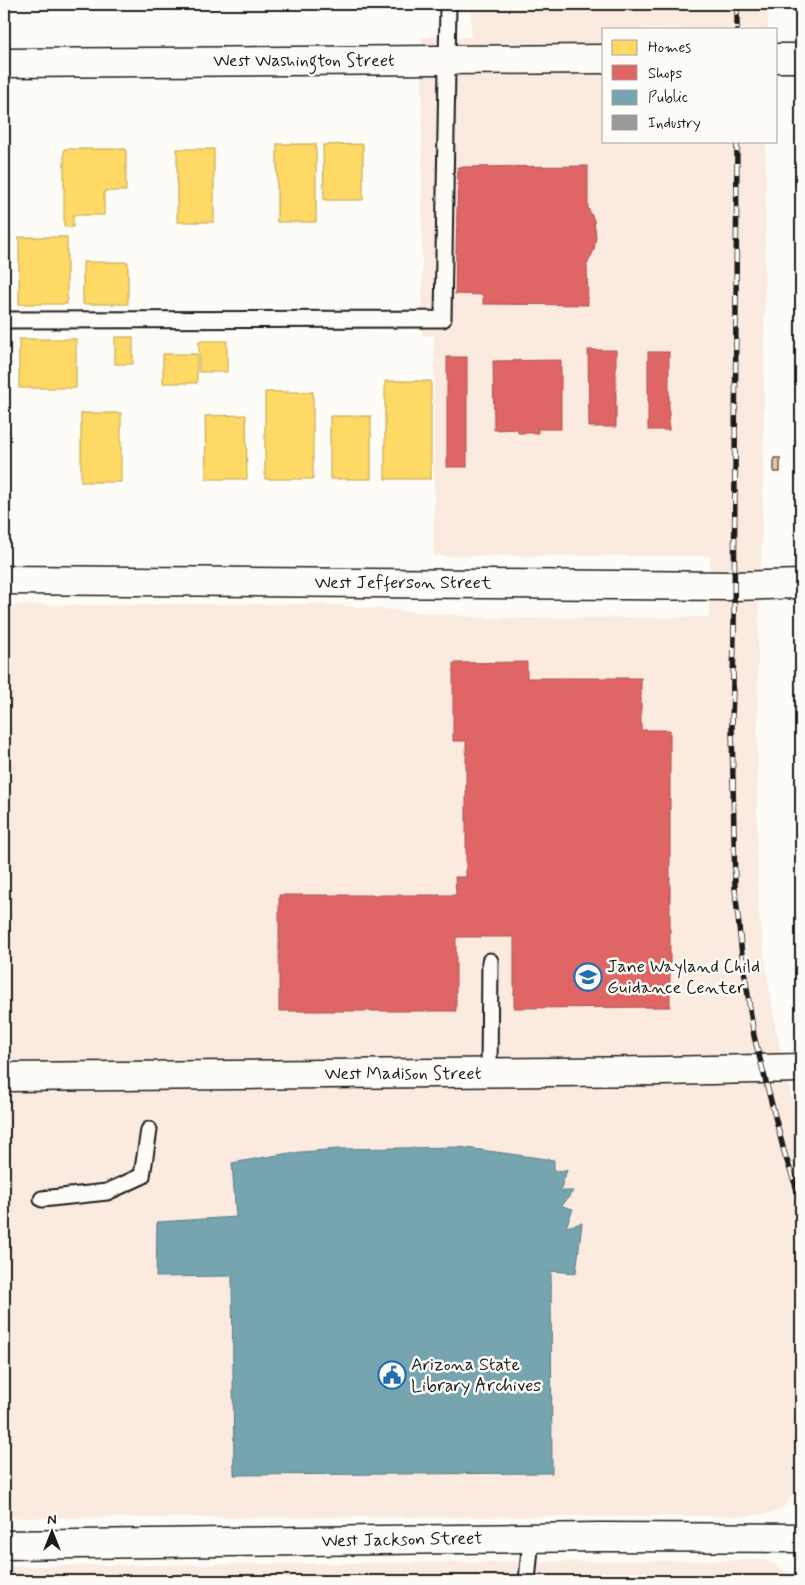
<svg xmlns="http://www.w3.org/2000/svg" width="805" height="1585" font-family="Mynerve,sans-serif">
<rect width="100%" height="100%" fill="#fdfcf7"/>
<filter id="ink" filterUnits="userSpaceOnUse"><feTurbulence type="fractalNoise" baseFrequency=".02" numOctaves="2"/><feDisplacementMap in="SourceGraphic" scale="10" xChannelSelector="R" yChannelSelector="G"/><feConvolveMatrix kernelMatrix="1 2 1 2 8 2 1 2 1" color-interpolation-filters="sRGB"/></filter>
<g filter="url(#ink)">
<g fill="#fbeadf">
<polygon points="471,4 768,4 768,29 604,29 604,141 766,141 763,501 758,645 757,854 759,911 766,968 776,1030 801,1138 801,1269 794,1255 796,1485 787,1504 774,1513 749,1516 11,1518 4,1512 4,609 12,605 323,604 488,618 709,617 710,556 434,556 434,336 422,335 422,37 471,37"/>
<polygon points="763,1560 776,1565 789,1574 792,1581 4,1581 4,1566"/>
</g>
<g fill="#ffd966" stroke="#bba050">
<rect x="277" y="144" width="39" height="78"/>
<polygon points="363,144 363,200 324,200 323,145"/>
<polygon points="64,149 126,149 126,191 104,191 104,215 73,215 73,227 64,227"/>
<rect x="177" y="149" width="37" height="73"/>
<rect x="19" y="237" width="48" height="67"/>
<rect x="83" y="262" width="45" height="42"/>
<rect x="115" y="337" width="18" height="27"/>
<rect x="19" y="339" width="57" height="49"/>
<rect x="199" y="341" width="28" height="31"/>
<rect x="163" y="354" width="34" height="29"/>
<rect x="385" y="381" width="46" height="98"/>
<rect x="265" y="392" width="48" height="87"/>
<rect x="81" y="413" width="40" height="69"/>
<polygon points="246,415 247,479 206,479 205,416"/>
<rect x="330" y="416" width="41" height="63"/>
</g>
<g fill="#e06666" stroke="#a55050">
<polygon points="588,166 588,208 594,220 596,236 594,250 587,265 588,305 483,304 483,295 455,294 458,167"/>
<polygon points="588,350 616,350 616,427 589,427"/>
<rect x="648" y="352" width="21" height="78"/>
<rect x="447" y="357" width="20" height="110"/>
<polygon points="561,360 561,429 538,429 538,433 518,433 518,429 494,430 493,361"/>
<polygon points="527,662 527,678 641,678 641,730 670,730 670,1007 514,1008 514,937 456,937 456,1011 279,1011 279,895 456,895 455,877 466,877 466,741 453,741 453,663"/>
</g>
<polygon fill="#76a5af" stroke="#5b7c83" points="459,1147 554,1160 554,1171 567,1170 560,1191 573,1191 562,1206 573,1209 566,1227 582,1223 576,1273 551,1271 552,1473 234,1475 232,1276 156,1277 157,1222 236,1217 232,1163 289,1153 338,1149"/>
<rect fill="#999" stroke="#747474" x="21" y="1579" width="105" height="2"/>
<rect fill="#f5c1a6" stroke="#1c1c1c" x="774" y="458" width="6" height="14"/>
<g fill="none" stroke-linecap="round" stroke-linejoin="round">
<g stroke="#1c1c1c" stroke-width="19">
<g id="lane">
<polyline points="4,320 443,319 448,4"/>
<polyline points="489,1073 490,961"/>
<polyline points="42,1199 107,1192 142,1176 149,1130"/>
<polyline points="527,1581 531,1538"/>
</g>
</g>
<g stroke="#1c1c1c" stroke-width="31">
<g id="street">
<polyline points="776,58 801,58"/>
<polyline points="4,63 604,59"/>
<polyline points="4,1077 662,1071 801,1068"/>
<polyline points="4,1545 600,1537 801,1538"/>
</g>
</g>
<g stroke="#1c1c1c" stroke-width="31">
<polyline id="secondary" points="4,580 734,586 801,584"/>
</g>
<use href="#lane" stroke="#fdfcf7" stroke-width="15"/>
<use href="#street" stroke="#fdfcf7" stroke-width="28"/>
<use href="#secondary" stroke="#fdfcf7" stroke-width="28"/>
<g stroke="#1c1c1c" stroke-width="5.5">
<g id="rail">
<polyline points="737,4 737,29"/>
<polyline points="737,141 734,637 732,726 735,889 742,955 754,1036 785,1155 801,1201"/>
</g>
</g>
<use href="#rail" stroke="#fdfcf7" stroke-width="4" stroke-dasharray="11" stroke-linecap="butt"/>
</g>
</g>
<defs>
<g id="school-ring" transform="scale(1.4375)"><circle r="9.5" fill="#fdfcf7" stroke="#1f6fb2" stroke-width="1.5"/><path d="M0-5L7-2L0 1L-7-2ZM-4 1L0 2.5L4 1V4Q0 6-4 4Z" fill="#1f6fb2"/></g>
<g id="civic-ring" transform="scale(1.4375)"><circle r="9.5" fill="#fdfcf7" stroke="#1f6fb2" stroke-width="1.5"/><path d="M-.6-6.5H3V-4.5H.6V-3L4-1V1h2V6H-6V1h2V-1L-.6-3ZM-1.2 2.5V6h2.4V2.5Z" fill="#1f6fb2"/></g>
</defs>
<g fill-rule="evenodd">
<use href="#school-ring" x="588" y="977"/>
<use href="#civic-ring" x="392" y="1375"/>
</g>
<g text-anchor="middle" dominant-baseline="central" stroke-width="5" stroke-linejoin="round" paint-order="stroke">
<g font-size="18" fill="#1c1c1c" stroke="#fdfcf7">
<text x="304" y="61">West Washington Street</text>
<text x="403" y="583">West Jefferson Street</text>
<text x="403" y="1074">West Madison Street</text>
<text transform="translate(402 1540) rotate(-1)">West Jackson Street</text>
</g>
<g font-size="18" fill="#1c1c1c" stroke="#fdfcf7" text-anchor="start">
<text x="607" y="967">Jane Wayland Child<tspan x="607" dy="21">Guidance Center</tspan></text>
<text x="411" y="1365">Arizona State<tspan x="411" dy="21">Library Archives</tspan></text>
</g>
</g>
<rect width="805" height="1585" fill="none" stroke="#fdfcf7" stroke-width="20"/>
<rect x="10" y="10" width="785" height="1565" fill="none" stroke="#1c1c1c" stroke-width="2" filter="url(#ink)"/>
<rect x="602" y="28" width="175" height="115" fill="#fdfcf7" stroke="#a3a29f"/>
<rect x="612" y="40" width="25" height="15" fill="#ffd966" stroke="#a3a29f"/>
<text x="648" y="52" font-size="15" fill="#1c1c1c">Homes</text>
<rect x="612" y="65" width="25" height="15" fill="#e06666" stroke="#a3a29f"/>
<text x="648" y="78" font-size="15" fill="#1c1c1c">Shops</text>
<rect x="612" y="90" width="25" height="15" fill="#76a5af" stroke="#a3a29f"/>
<text x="648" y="102" font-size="15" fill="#1c1c1c">Public</text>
<rect x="612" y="115" width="25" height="15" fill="#999999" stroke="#a3a29f"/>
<text x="648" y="128" font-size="15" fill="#1c1c1c">Industry</text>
<g transform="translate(52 1532)" stroke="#fdfcf7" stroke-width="4" paint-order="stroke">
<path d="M0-4L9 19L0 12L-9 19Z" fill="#1c1c1c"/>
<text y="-8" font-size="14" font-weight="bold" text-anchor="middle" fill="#1c1c1c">N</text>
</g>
</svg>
